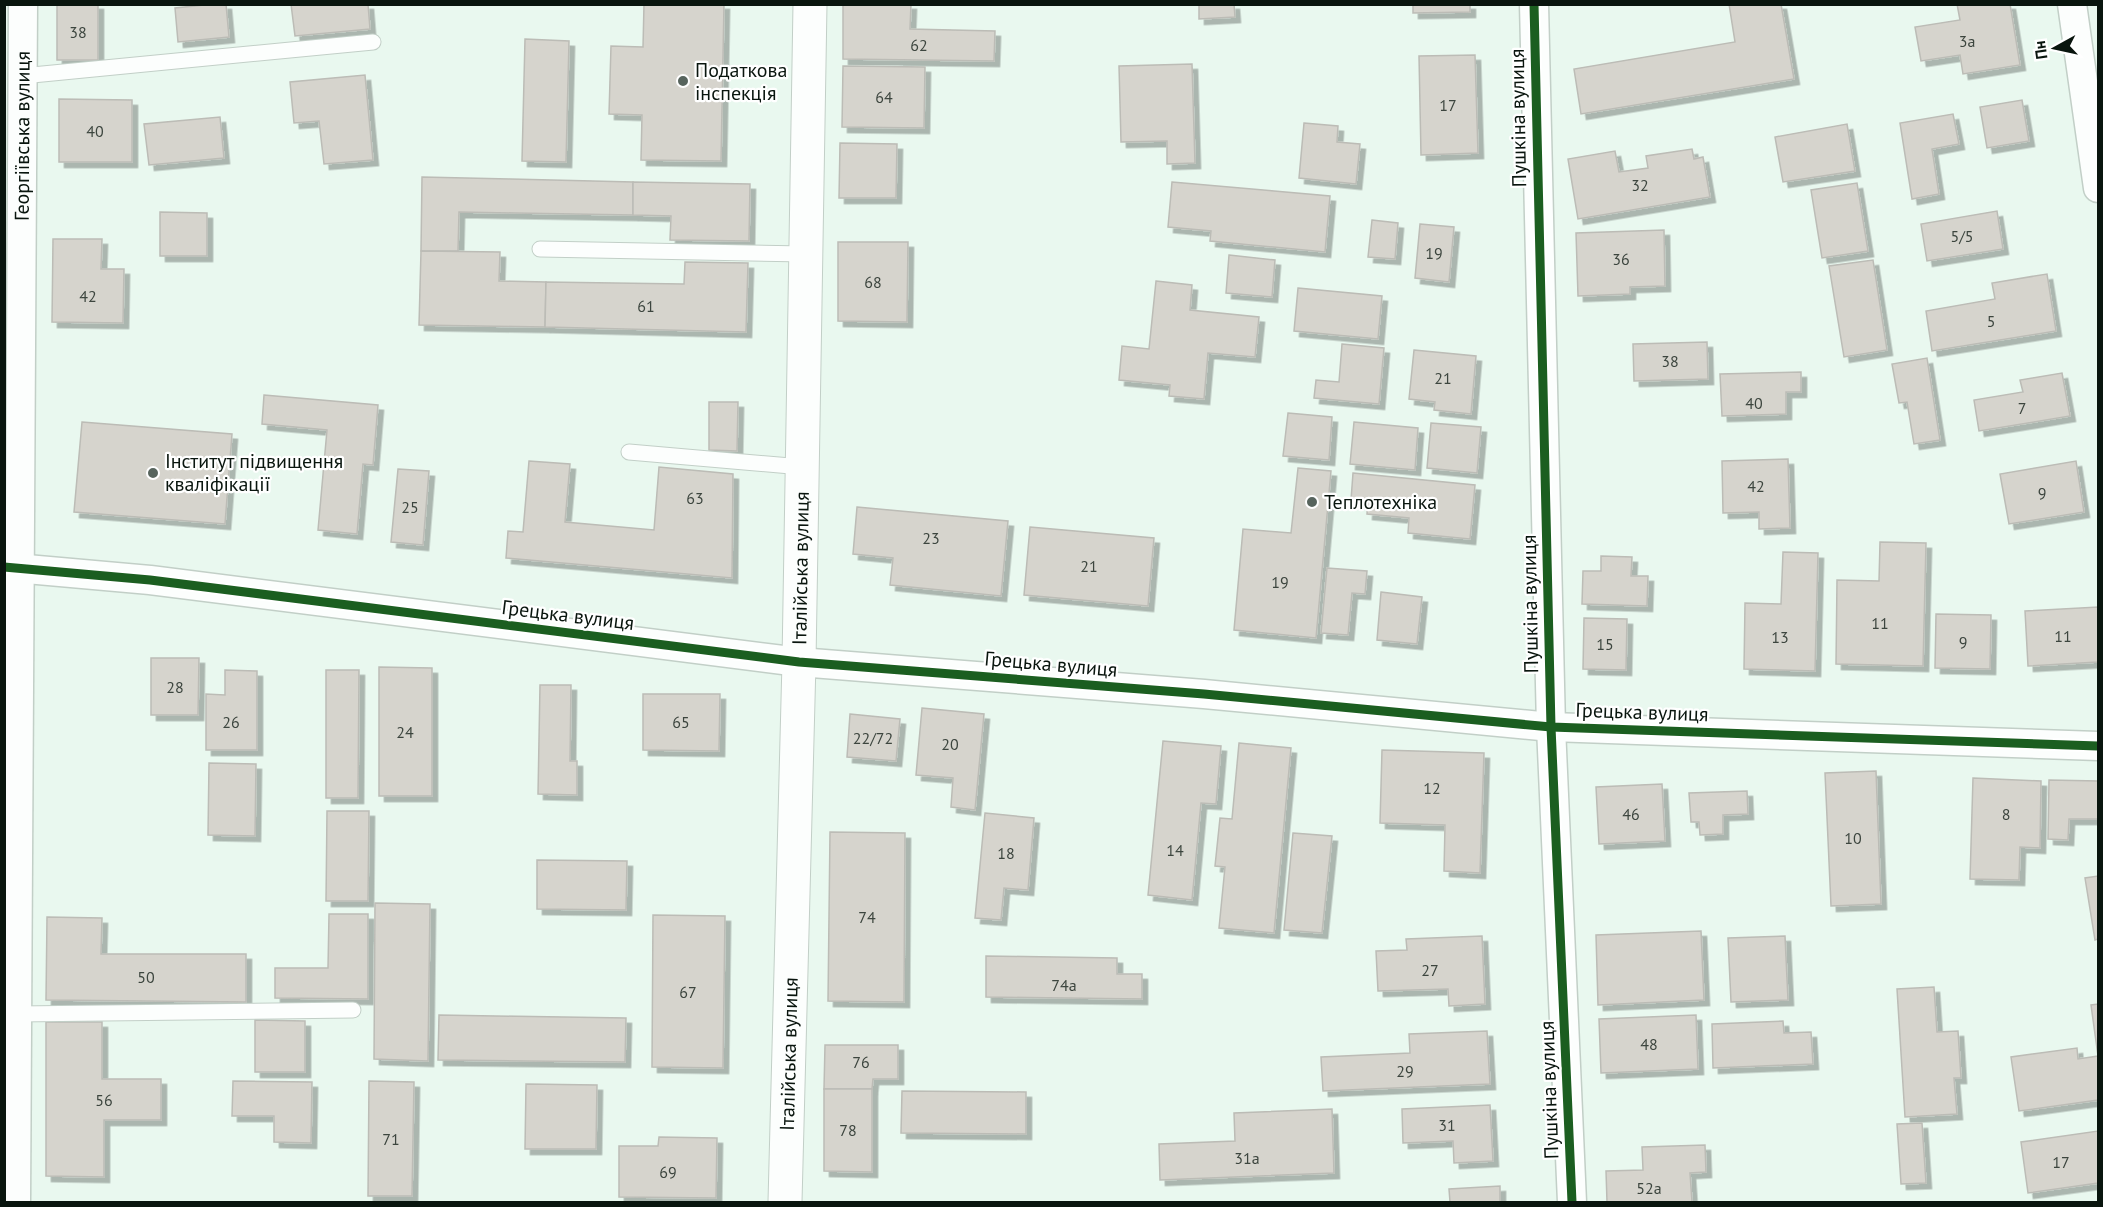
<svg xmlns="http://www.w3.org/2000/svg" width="2103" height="1207" font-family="'PT Sans',sans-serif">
<defs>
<filter id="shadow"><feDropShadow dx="5.5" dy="5.5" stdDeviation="0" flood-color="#0004"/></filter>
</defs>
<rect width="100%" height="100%" fill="#e9f8ef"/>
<g fill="#d6d4cd" stroke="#bcbcb6" stroke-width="1.5" filter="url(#shadow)">
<rect x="57" y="4" width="41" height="56"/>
<polygon points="214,4 226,4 229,37 178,42 175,8"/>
<polygon points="291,4 368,4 370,29 295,36"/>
<polygon points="644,4 724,4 721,161 641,160 642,115 609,114 611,46 643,47"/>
<polygon points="843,4 911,4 910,29 995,31 994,61 843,59"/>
<polygon points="1199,4 1234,4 1235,17 1199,19"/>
<polygon points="1413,4 1470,4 1470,12 1413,13"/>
<polygon points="1729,4 1781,4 1794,79 1581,114 1574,69 1735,42"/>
<polygon points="1957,4 2010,4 2020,65 1963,74 1960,55 1921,61 1915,27 1960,20"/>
<polygon points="525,39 569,41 566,162 522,161"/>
<polygon points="1475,55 1478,153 1421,155 1419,56"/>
<polygon points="1192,64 1195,163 1167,164 1167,141 1121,142 1119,66"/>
<polygon points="843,66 925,67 924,128 842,127"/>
<polygon points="365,75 373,160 324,164 319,121 294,123 290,82"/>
<polygon points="59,99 132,100 132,162 59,162"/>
<polygon points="2022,100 2029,141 1987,148 1980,107"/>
<polygon points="1953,114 1959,144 1932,149 1939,194 1912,199 1900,123"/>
<polygon points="220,117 224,158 149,165 144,124"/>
<polygon points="1304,123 1338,126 1337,142 1360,144 1356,184 1299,178"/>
<polygon points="1847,124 1855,171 1783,182 1775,137"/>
<polygon points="840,143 897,144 896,198 839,198"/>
<polygon points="1692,149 1694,159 1703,157 1710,197 1578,219 1568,159 1615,151 1619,172 1648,168 1646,156"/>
<polygon points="422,177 633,182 633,215 459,212 458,251 421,251"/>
<polygon points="633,182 750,184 749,241 670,240 671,216 633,215"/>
<polygon points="1172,182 1330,196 1325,252 1210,241 1211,231 1168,227"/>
<polygon points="1857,183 1868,251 1822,258 1811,190"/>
<polygon points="1997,211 2003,249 1927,261 1921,224"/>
<polygon points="160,212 207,213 207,256 160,256"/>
<polygon points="1372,220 1398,223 1395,259 1368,257"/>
<polygon points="1420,224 1454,227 1449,282 1415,278"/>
<polygon points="1664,230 1665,286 1630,287 1630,294 1578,296 1576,233"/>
<polygon points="53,239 102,239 101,269 124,269 123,323 52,322"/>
<polygon points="838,242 908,242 907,322 838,321"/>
<polygon points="421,251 500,252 499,281 546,282 545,327 419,325"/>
<polygon points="1229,255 1275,260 1272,297 1226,293"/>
<polygon points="1873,260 1887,350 1844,357 1829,266"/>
<polygon points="685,262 748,263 746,332 545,327 546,282 684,284"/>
<polygon points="2047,274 2056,331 1932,351 1926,311 1995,299 1992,283"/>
<polygon points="1156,281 1192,285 1190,310 1259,317 1255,357 1208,353 1204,399 1169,396 1170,385 1119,380 1122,346 1149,349"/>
<polygon points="1298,288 1382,296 1378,339 1294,331"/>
<polygon points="1707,342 1708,379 1634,381 1633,344"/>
<polygon points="1342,344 1384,348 1379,404 1314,398 1316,380 1339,382"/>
<polygon points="1414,350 1476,356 1471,414 1434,410 1435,402 1409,399"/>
<polygon points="1927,358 1940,440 1914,444 1907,402 1899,403 1892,364"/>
<polygon points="1801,372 1801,392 1786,392 1786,414 1722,416 1720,374"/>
<polygon points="2062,373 2070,416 1979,431 1974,400 2023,392 2020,380"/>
<polygon points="264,395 378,405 373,465 363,464 357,534 318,530 327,430 262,424"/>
<polygon points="709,402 738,402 737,451 709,450"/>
<polygon points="1288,413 1332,417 1329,460 1283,456"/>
<polygon points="82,422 232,434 225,524 74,512"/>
<polygon points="1354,422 1418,428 1415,470 1350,464"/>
<polygon points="1431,423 1481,427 1477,473 1427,468"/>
<polygon points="1788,459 1790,528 1759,529 1759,512 1723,513 1722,461"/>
<polygon points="529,461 570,464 565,522 654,530 659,467 733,474 732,578 506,558 508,531 523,532"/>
<polygon points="2076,461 2084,512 2009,524 2000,474"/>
<polygon points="1298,468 1331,471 1316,638 1234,630 1243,529 1291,533"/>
<polygon points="398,469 429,471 423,545 391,542"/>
<polygon points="1353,473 1475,485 1470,539 1408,533 1409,518 1367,514 1368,501 1351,500"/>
<polygon points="857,507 1008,521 1001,596 890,585 893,558 853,554"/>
<polygon points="1030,527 1154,538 1148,606 1024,595"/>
<polygon points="1880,542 1926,543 1923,666 1836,664 1837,580 1879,581"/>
<polygon points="1783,552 1818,553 1815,671 1744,669 1745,603 1781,604"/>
<polygon points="1601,556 1632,557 1631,576 1648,576 1647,606 1582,604 1583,571 1601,571"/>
<polygon points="1327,568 1367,571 1365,594 1352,593 1348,635 1321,633"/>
<polygon points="1381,592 1422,597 1417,644 1377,640"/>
<polygon points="2098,607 2098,662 2028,666 2025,611"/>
<polygon points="1936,614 1991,615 1990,669 1935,668"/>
<polygon points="1584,618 1627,619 1626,670 1583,669"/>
<polygon points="151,658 199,658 198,715 151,715"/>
<polygon points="379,667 432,668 432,796 379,796"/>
<polygon points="225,670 257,671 257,750 206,750 206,694 225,695"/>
<polygon points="326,670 359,670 358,798 326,798"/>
<polygon points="540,685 571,685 570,761 577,761 577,795 538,794"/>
<polygon points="643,694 720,694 719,751 643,750"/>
<polygon points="922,708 984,714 975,810 951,807 953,778 916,775"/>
<polygon points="850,714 900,719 896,761 847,757"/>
<polygon points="1163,741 1221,746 1216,804 1201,803 1192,900 1148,895"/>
<polygon points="1239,743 1291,748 1274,933 1219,928 1225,867 1215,866 1220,818 1232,819"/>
<polygon points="1382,750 1484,753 1480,873 1444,871 1445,825 1380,823"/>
<polygon points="209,763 256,764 255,836 208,835"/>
<polygon points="1876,771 1881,904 1831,906 1825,773"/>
<polygon points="1973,778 2041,781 2040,848 2020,847 2019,880 1970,879"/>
<polygon points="2049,780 2098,781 2098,819 2069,819 2068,840 2048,839"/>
<polygon points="1662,784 1665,841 1599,844 1596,787"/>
<polygon points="1747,791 1748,814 1723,815 1723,834 1700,835 1699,822 1691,822 1689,793"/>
<polygon points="327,811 369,811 368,901 326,901"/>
<polygon points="985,813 1034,818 1028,890 1004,888 1001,920 975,918"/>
<polygon points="830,832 905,833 904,1002 828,1001"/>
<polygon points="1293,833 1332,836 1322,933 1284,930"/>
<polygon points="537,860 627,861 626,910 537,909"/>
<polygon points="2098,876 2098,939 2095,940 2085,878"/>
<polygon points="375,903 430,904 428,1061 374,1059"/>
<polygon points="329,914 368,914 368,999 275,998 275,968 328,968"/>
<polygon points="653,915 725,916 723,1068 652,1067"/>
<polygon points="47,917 102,918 101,954 246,954 246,1002 46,1000"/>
<polygon points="1701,931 1704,1000 1598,1005 1596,935"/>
<polygon points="1482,936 1485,1004 1449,1006 1448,989 1378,991 1376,951 1407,950 1406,939"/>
<polygon points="1785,936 1788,1000 1731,1002 1728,938"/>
<polygon points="986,956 1117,958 1117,974 1142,974 1142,999 986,997"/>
<polygon points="1934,987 1937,1032 1958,1031 1961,1078 1954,1078 1957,1114 1905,1117 1897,989"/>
<polygon points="2098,1004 2098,1100 2019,1111 2011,1057 2077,1048 2078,1059 2098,1056 2091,1005"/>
<polygon points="439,1015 626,1018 625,1062 438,1060"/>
<polygon points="1696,1015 1698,1069 1601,1073 1599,1019"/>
<polygon points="255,1020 305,1021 305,1072 255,1072"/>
<polygon points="1783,1021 1784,1033 1811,1032 1813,1064 1713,1068 1712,1024"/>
<polygon points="46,1022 102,1022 102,1079 161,1079 161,1120 104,1120 104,1177 46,1176"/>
<polygon points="1487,1031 1490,1084 1323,1091 1321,1057 1410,1053 1409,1034"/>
<polygon points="825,1045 898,1045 898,1079 873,1079 872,1089 824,1089"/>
<polygon points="233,1081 312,1082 311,1143 274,1142 274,1116 232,1116"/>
<polygon points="369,1081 414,1082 412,1196 368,1196"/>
<polygon points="526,1084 597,1085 596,1149 525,1149"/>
<polygon points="824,1089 872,1089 872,1172 824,1171"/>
<polygon points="902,1091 1026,1092 1026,1134 901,1133"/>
<polygon points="1490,1105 1493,1161 1454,1163 1453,1141 1403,1143 1402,1109"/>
<polygon points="1332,1109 1334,1173 1160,1180 1159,1144 1235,1141 1234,1113"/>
<polygon points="1922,1123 1926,1183 1901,1184 1897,1124"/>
<polygon points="2098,1131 2098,1183 2028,1193 2021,1142"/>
<polygon points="659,1137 717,1138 716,1198 619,1197 619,1146 658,1146"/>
<polygon points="1705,1145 1706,1172 1690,1173 1692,1202 1607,1202 1606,1171 1643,1170 1642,1147"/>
<polygon points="1500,1186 1500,1202 1450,1202 1449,1189"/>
</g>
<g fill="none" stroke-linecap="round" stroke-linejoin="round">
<g stroke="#c2cfc7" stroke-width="17">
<g id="service">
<polyline points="22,76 373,42"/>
<polyline points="540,249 806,254"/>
<polyline points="629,452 802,467"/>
<polyline points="17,1014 353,1010"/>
</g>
</g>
<g stroke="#c2cfc7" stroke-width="31">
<g id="minor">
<polyline points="1534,4 1551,727 1572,1202"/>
<polyline points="2072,4 2098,188"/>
<polyline points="4,567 150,580 799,662 1204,694 1551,727 2098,746"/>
<path id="s1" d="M16 1202 23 4"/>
</g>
</g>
<g stroke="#c2cfc7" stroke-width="35">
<g id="tertiary">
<path id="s2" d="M785 1202 799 662 810 4"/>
</g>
</g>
<use href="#service" stroke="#fcfefd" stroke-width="15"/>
<use href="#minor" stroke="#fcfefd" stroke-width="28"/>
<use href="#tertiary" stroke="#fcfefd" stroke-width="33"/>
<g stroke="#fff" stroke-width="13">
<g id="cycleway">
<polyline points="1534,4 1551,727 1572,1202"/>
<polyline points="4,567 150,580 799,662 1204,694 1551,727 2098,746"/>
</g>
</g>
<use href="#cycleway" stroke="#1b5e20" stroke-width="9"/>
</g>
<g fill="#57645d" stroke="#fff" stroke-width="2">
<circle cx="683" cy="81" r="6"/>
<circle cx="153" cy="473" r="6"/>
<circle cx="1312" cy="502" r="6"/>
</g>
<g text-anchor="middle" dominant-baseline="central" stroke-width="4.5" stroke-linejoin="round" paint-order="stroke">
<g font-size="16" fill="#3c453e">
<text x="78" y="32">38</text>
<text x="1967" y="41">3а</text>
<text x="919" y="45">62</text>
<text x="884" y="97">64</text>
<text x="1448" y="105">17</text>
<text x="95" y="131">40</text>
<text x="1640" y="185">32</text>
<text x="1962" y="236">5/5</text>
<text x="1434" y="253">19</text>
<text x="1621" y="259">36</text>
<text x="873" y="282">68</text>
<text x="88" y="296">42</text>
<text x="646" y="306">61</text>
<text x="1991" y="321">5</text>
<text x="1670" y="361">38</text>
<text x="1443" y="378">21</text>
<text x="1754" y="403">40</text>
<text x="2022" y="408">7</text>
<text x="1756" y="486">42</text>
<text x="2042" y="493">9</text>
<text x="695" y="498">63</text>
<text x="410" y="507">25</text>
<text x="931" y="538">23</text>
<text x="1089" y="566">21</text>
<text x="1280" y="582">19</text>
<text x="1880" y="623">11</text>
<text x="2063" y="636">11</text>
<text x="1780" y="637">13</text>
<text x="1963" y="642">9</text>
<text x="1605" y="644">15</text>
<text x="175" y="687">28</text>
<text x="231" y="722">26</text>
<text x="681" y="722">65</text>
<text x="405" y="732">24</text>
<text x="873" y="738">22/72</text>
<text x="950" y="744">20</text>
<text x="1432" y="788">12</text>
<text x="1631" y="814">46</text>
<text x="2006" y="814">8</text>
<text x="1853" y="838">10</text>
<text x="1175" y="850">14</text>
<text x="1006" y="853">18</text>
<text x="867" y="917">74</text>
<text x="1430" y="970">27</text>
<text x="146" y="977">50</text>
<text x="1064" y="985">74а</text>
<text x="688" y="992">67</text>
<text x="1649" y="1044">48</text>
<text x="861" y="1062">76</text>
<text x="1405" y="1071">29</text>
<text x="104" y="1100">56</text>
<text x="1447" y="1125">31</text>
<text x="848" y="1130">78</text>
<text x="391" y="1139">71</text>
<text x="1247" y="1158">31а</text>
<text x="2061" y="1162">17</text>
<text x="668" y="1172">69</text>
<text x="1649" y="1188">52а</text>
</g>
<g font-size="20" fill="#09150e" stroke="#fff" text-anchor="start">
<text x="695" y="70">Податкова<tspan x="695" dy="23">інспекція</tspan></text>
<text x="165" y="461">Інститут підвищення<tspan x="165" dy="23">кваліфікації</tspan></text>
<text x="1324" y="502">Теплотехніка</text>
</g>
<g font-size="20" fill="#09150e" stroke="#fff">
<text transform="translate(1518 118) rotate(-91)">Пушкіна вулиця</text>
<text stroke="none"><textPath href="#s1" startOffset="1066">Георгіївська вулиця</textPath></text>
<text stroke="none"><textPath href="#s2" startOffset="634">Італійська вулиця</textPath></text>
<text transform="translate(1530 604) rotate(-91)">Пушкіна вулиця</text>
<text transform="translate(568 615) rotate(7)">Грецька вулиця</text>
<text transform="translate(1051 664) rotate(5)">Грецька вулиця</text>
<text transform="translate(1642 712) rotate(2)">Грецька вулиця</text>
<text stroke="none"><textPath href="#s2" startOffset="148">Італійська вулиця</textPath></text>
<text transform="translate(1549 1090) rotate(-92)">Пушкіна вулиця</text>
</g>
</g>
<rect width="2103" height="1207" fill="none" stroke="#09150e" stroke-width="12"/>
<g transform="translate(2055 48) rotate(262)" stroke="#ffffff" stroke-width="4.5" paint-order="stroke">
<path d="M0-4.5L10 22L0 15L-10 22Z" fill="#09150e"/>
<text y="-9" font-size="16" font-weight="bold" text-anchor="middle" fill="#09150e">Пн</text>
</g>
</svg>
